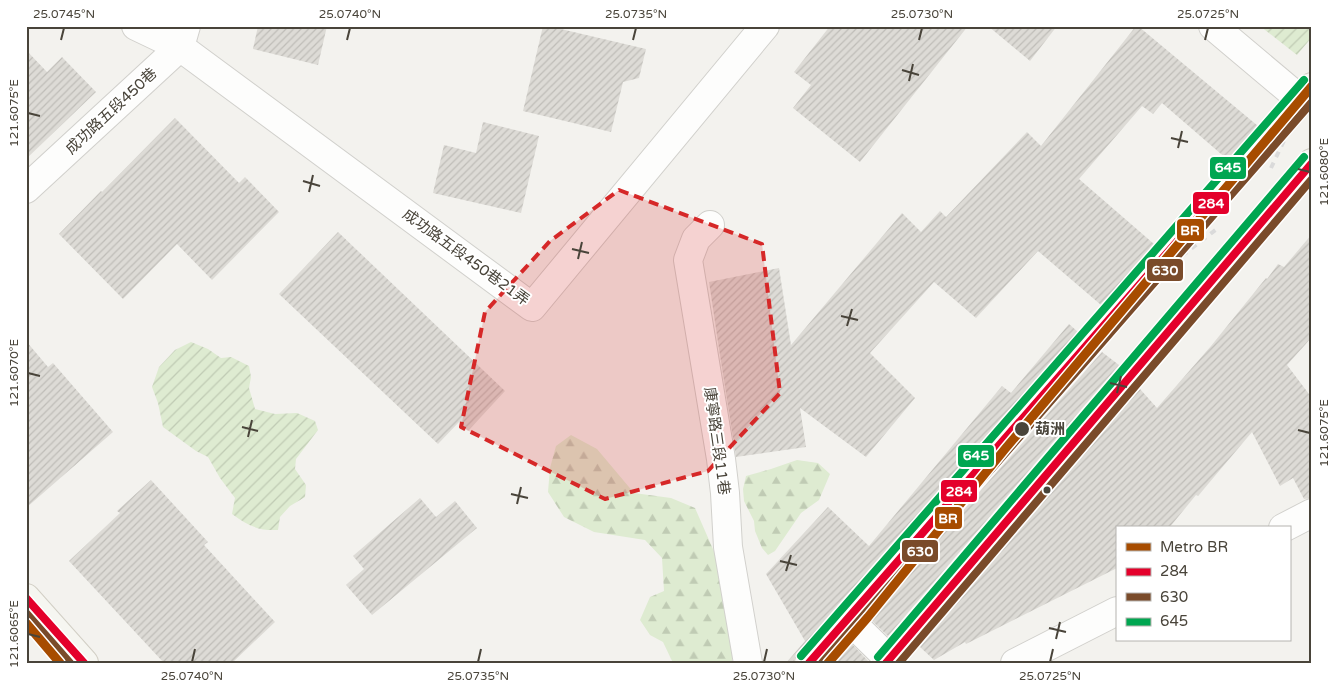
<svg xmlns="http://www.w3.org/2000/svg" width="1338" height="689" font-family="'Varela Round','Noto Sans TC',sans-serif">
<defs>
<pattern id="forest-firs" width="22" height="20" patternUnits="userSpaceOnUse" patternTransform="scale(1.25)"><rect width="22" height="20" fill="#deebd1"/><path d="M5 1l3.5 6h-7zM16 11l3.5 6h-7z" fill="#c0cbb4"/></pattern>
<pattern id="garden-furrows" width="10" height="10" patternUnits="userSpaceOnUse" patternTransform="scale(1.25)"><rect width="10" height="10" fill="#deebd1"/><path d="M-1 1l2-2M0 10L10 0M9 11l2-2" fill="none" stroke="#c0cbb4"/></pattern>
<pattern id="building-hatch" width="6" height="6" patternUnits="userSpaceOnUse" patternTransform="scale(1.25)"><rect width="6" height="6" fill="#dddbd6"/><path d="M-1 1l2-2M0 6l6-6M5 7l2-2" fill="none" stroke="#bfbdb8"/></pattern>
</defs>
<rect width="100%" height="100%" fill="#f3f2ee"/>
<g fill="url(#forest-firs)">
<polygon points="571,435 597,449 634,493 671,498 695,508 716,556 732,615 732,663 673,663 663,642 650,635 640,620 650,597 664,591 662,558 645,540 594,532 564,517 548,492 550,468 556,446"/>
<polygon points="797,460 818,463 830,474 819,500 801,513 775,551 768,555 762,548 755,531 754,521 744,501 743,489 746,476 771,469"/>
</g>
<g fill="url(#garden-furrows)">
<polygon points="1260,26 1312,26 1312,37 1297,55"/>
<path d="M191 342 208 349 221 358 231 357 249 366 251 377 249 388 255 409 275 414 297 413 315 421 318 430 296 459 295 469 306 485 305 497 290 506 280 517 278 530C259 531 248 526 232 514L235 498 220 478 208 457 196 451 163 427 158 403 152 387 159 367 175 350Z"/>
</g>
<g fill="url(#building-hatch)">
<polygon points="258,26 327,26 318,65 253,49"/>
<polygon points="543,26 548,26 646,49 639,78 623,82 611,132 523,111"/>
<polygon points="830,26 968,26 860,162 793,108 811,85 794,72"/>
<polygon points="988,26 1057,26 1030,61"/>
<polygon points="1136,26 1138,26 1258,126 1228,160 1162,103 1153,114 1142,106 1079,179 1154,244 1101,305 1038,251 976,318 934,282 870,353 915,398 866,457 800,408 806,447 736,457 719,349 709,282 779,268 791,345 902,213 921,232 940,211 946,217 1027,132 1041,146"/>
<polygon points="26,50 47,72 62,57 96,92 26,159"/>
<polygon points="175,118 239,183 245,177 279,212 212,280 177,244 123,299 59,234 101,191 102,192"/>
<polygon points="483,122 539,136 521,213 433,193 444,145 476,153"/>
<polygon points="338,232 505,391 468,431 459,422 438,444 279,294"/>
<polygon points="1312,234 1312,337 1287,365 1312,398 1312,498 1304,499 1293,478 1280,486 1252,432 1198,496 1196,495 1169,528 1117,528 1117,568 966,644 965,642 934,660 920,647 1140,389 1157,408 1211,346 1266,278 1267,279 1278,264 1284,267"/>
<polygon points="1069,324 1078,332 836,607 797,653 794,660 794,663 786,663 805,641 766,574 828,507 869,546 1002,386 1011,393"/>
<polygon points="26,341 48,367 53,363 113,432 26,508"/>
<polygon points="1102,352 1119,365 888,636 869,618"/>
<polygon points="151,480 208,542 204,545 275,622 232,663 164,663 69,561 120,513 117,511"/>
<polygon points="420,498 436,517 455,501 477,528 372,615 346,585 364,569 353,556"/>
<polygon points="849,641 870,663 830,663"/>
</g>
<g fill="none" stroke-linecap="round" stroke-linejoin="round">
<g stroke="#d1d0cc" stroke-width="30">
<g id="street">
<polyline points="136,26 180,47 532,307 765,26"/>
<polyline points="1213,26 1301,100"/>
<polyline points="26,189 180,47 186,26"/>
<polyline points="710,225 696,239 688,260 721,459 725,493 728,547 748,663"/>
<polyline points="1283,528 1312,513"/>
<polyline points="847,618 893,663"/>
<polyline points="1015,663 1117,611"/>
</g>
</g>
<g stroke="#d2cfc5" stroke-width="30">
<g id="secondary">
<polyline points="26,598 84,663"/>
<polyline points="809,663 1312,87"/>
<polyline points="886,663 1312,163"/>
</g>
</g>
<use href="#street" stroke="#fdfdfc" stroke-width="28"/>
<use href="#secondary" stroke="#f6f6f1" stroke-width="28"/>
<g stroke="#dadada" stroke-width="4" stroke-dasharray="6 6" stroke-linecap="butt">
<polyline points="1271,168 1307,92"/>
<polyline points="1144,285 1218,228"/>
</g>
<g stroke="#fff" stroke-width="11">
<g id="bus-1">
<polyline points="26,598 84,663"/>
<polyline points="809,663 1312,87"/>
<polyline points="886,663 1312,163"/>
</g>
</g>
<g stroke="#fff" stroke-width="11">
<g id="bus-2">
<polyline points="26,613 70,663"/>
<polyline points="822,663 1312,102"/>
<polyline points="899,663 1312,179"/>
</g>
</g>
<g stroke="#fff" stroke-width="11">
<g id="bus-3">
<polyline points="801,656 1304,80"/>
<polyline points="878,657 1304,157"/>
</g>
</g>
<use href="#bus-1" stroke="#e4002b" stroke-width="8"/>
<use href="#bus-2" stroke="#7a4b2a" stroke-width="8"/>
<use href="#bus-3" stroke="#00a651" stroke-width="8"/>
<g stroke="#fff" stroke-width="12">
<g id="metro-1">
<polyline points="26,623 60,663"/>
<polyline points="828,663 868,617 1005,449 1312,86"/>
</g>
</g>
<use href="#metro-1" stroke="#a74c00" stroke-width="9"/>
</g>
<path fill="#d62828" fill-opacity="0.2" stroke="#d62828" stroke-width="4" stroke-dasharray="10 6" stroke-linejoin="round" d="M619 190 762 244 780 393 708 471 605 499 461 427 485 312 550 241Z"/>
<path fill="none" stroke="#49443a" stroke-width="2" d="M61 40 64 28M347 40 350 28M633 40 636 28M919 40 922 28M1205 40 1208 28M902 70 919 75M909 81 913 64M28 113 40 116M1171 138 1188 142M1178 148 1182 131M1298 169 1310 172M303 181 320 186M309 192 313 175M572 249 589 253M578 259 582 242M841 316 858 320M847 326 852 309M28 373 40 376M1110 383 1127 387M1117 393 1121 376M242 427 258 431M1298 430 1310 433M248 437 252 420M511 494 528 498M517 504 521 487M780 561 797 565M786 571 791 555M1049 628 1066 632M28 634 40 637M1056 639 1060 622M192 662 195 649M478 662 481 649M764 662 767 649M1050 662 1053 649"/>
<g fill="#49443a" stroke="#fff" stroke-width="2">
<circle cx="1022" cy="429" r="8"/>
<circle cx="1047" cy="490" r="4.5"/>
</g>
<g text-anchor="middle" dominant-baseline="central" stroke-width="4" stroke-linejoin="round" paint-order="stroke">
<g font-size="15" fill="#49443a" stroke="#fff">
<text transform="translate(111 111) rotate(-43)">成功路五段450巷</text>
<text transform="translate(466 257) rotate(36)">成功路五段450巷21弄</text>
<text transform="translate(717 441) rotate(82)">康寧路三段11巷</text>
</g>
<g font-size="15" font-weight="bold" fill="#49443a" stroke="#fff" text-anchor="start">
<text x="1035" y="429">葫洲</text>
</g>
</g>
<g stroke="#fff" stroke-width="2">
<rect x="1209" y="156" width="38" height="24" rx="5" fill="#00a651"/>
<rect x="1192" y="191" width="38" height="24" rx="5" fill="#e4002b"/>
<rect x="1176" y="218" width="29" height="24" rx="5" fill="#a74c00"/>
<rect x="1146" y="258" width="38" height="24" rx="5" fill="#7a4b2a"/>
<rect x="957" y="444" width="38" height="24" rx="5" fill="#00a651"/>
<rect x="940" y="479" width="38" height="24" rx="5" fill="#e4002b"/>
<rect x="934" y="506" width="29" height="24" rx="5" fill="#a74c00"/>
<rect x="901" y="539" width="38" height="24" rx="5" fill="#7a4b2a"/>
</g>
<g font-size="14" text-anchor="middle" font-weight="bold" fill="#fff">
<text x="1228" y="172">645</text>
<text x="1211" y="208">284</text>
<text x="1190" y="235">BR</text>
<text x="1165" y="275">630</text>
<text x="976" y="460">645</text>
<text x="959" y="496">284</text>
<text x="948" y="523">BR</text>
<text x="920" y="556">630</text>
</g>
<rect width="1338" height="689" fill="none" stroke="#ffffff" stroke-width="55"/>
<rect x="1116" y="526" width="175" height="115" fill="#ffffff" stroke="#b6b4b0"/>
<rect x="1126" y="543" width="25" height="8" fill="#a74c00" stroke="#b6b4b0"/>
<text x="1160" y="552" font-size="15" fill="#49443a">Metro BR</text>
<rect x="1126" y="568" width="25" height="8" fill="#e4002b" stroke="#b6b4b0"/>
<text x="1160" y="576" font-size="15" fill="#49443a">284</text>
<rect x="1126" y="593" width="25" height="8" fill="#7a4b2a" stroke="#b6b4b0"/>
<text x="1160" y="602" font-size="15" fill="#49443a">630</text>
<rect x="1126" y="618" width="25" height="8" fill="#00a651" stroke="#b6b4b0"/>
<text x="1160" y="626" font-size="15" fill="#49443a">645</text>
<rect x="28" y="28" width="1282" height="634" fill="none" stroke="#49443a" stroke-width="2"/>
<g font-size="12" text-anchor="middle" fill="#49443a">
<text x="64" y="18">25.0745°N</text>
<text x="350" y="18">25.0740°N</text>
<text x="636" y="18">25.0735°N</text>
<text x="922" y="18">25.0730°N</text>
<text x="1208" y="18">25.0725°N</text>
<text transform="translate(14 113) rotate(-90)" y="4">121.6075°E</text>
<text transform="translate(1324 172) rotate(-90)" y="4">121.6080°E</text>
<text transform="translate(14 373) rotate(-90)" y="4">121.6070°E</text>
<text transform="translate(1324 433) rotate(-90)" y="4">121.6075°E</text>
<text transform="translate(14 634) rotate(-90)" y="4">121.6065°E</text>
<text x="192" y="680">25.0740°N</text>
<text x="478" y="680">25.0735°N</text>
<text x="764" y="680">25.0730°N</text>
<text x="1050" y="680">25.0725°N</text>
</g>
</svg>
